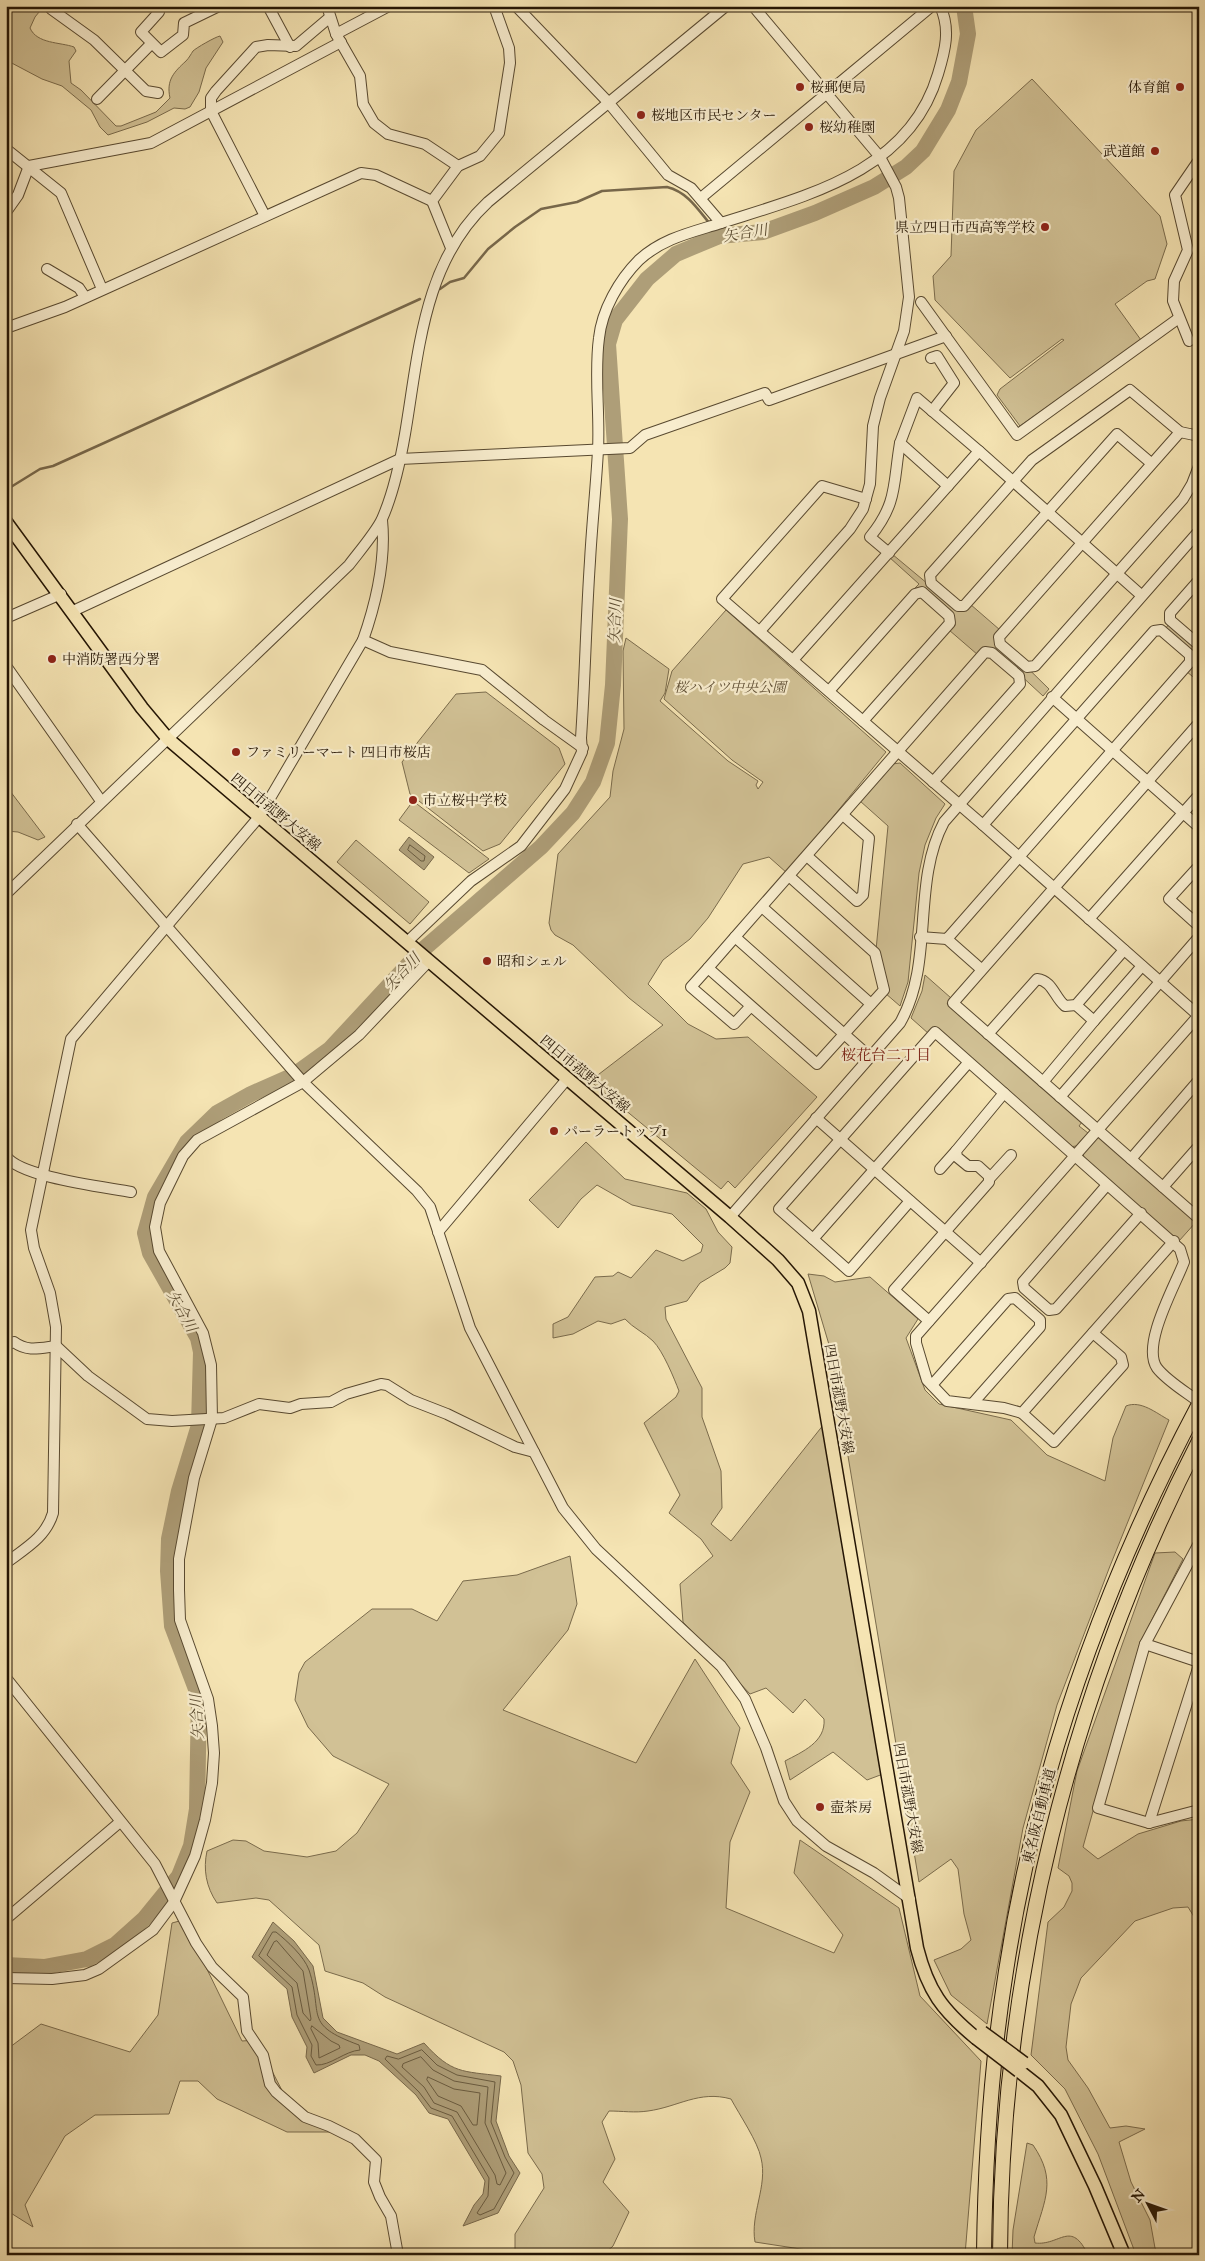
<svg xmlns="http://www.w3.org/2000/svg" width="1205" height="2261" font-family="'IM FELL Great Primer','Noto Serif JP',serif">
<rect width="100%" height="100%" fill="#f5e4b3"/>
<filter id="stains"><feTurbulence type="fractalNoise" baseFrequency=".004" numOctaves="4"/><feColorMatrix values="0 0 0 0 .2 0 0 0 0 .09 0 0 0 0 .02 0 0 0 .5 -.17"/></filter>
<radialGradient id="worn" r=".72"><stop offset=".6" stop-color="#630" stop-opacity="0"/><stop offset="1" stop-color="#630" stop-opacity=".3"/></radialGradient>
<g fill="#d1c195" stroke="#7a6b4c">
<path d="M6 6H44L35 17 30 28C37 44 60 42 74 47L76 51 69 61 71 83 81 90 116 126H121L156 112 170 98C166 80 174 72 186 61 189 58 191 54 193 51 196 48 215 37 220 36L223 42 206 68 199 92 190 107 185 109 174 108 147 122 108 135 100 127 91 110 62 86 42 79 6 60Z"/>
<polygon points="1032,79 1160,216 1167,244 1155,279 1147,281 1115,304 1141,340 1020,426 997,395 1000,389 1064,340 1062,339 1010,378 935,300 933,276 951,256 954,171 976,130"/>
<polygon points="892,554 958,609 970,604 1000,630 995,636 1049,689 1043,696 992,649 978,655 949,630 955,623 923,589 915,588 919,584 889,557"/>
<polygon points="726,610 886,752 787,873 769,857 743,864 708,918 690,939 663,960 648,984 688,1024 716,1039 748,1037 817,1097 735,1188 728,1181 721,1189 590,1081 663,1025 629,998 573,945 555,935 551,930 549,923 558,854 610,797 613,771 624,729 623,651 626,638 669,669 665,693 660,701 728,761 758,781 756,785 758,789 763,782 732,760 664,699 672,671"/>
<polygon points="1169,624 1199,649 1199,682 1186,671 1194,662 1165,629"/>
<polygon points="486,692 559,748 565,764 500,844 483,851 410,794 402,762 456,694"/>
<polygon points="900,763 945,804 936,818 925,845 919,873 908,982 900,1006 885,993 876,950 888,826 860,801 892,764"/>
<polygon points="6,786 7,787 45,837 38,840 18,832 6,831"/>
<polygon points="413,801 489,859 469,873 399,820"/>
<polygon points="356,840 429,902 410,924 337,862"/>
<polygon points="925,975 951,998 947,1004 1082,1122 1079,1126 1088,1133 1076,1146 1070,1147 934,1027 929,1034 911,1018 922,991"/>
<polygon points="1099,1136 1196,1222 1179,1241 1084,1158 1083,1153"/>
<path d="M586 1142 625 1179 687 1193 706 1209 718 1232 732 1247 730 1263 725 1268 700 1283 687 1301 665 1307 666 1319 702 1388V1417L721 1471 722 1508 711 1524 731 1541 824 1424 883 1774 867 1780 833 1752 790 1780 785 1761C802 1752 826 1742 824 1719L805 1699 793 1713 766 1688 750 1694 683 1622 680 1584 713 1556 701 1539 669 1513 680 1495 644 1423 676 1397 679 1391C674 1378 663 1351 653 1341 645 1333 633 1328 625 1319L611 1324 598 1321 573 1334 553 1338V1324L568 1317 595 1277 613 1276 618 1272 631 1278 656 1250 683 1261 701 1252 703 1245 672 1214 632 1205 597 1185 581 1199 558 1228 529 1200Z"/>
<path d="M808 1274 824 1276 835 1282 870 1277 918 1319 906 1338 925 1390 939 1404 1011 1420 1047 1455 1105 1481 1113 1438 1126 1406C1141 1400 1156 1413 1169 1420L1110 1566 1057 1705 1023 1828 987 2024 951 1995 934 1960 961 1949 971 1940 964 1914 958 1869 951 1859 919 1882 830 1348Z"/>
<polygon points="1175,1552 1183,1559 1140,1643 1083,1847 1098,1859 1138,1834 1181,1821 1199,1819 1199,1917 1196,1920 1188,1907 1173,1908 1135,1921 1081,1978 1071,2004 1066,2047 1068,2060 1088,2088 1110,2128 1126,2126 1145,2129 1119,2142 1131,2182 1150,2220 1155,2248 1159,2255 1136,2255 1098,2154 1065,2089 1031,2055 1048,1922 1064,1907 1072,1891 1072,1883 1069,1876 1058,1868 1077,1771 1155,1553"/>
<path d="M570 1556 577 1604 568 1630 503 1710 636 1763 695 1659 740 1728 731 1763 750 1792 730 1842 726 1908 834 1953 843 1935 794 1873 800 1840 899 1908 920 1996 981 2061 965 2255H817L807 2250 755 2242C750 2214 768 2186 761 2158 758 2142 739 2114 731 2099 699 2090 678 2107 648 2111 635 2113 622 2111 609 2111L602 2122 615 2159 603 2182 629 2212 613 2246 603 2255H515V2234L544 2188 542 2174 528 2153 521 2085 513 2061 504 2052 385 1997 363 1983 325 1971 319 1945 269 1900 256 1898 217 1903C206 1887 203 1869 207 1851L233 1840 246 1841 264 1851 307 1857 336 1851 357 1833 389 1784 333 1756 308 1727 295 1700 299 1673 305 1662 372 1609H412L437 1621 463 1581 517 1575Z"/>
<polygon points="183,1920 242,2041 256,2040 288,2102 334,2132 287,2132 217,2099 198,2081 180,2081 169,2114 95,2115 65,2136 25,2205 33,2227 6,2210 6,2050 41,2024 130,2052 158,2015 172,1923"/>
<path d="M1027 2143 1033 2145C1057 2180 1045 2199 1034 2237L1035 2243C1060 2246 1071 2219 1088 2255H1012L1013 2230Z"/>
</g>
<g fill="#ae9e78" stroke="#77674a">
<polygon points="409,837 434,857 424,870 399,850"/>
<path d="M273 1922 294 1941 313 1966 323 2018 337 2032 397 2054 424 2043C452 2074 462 2071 501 2076L496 2121 509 2156 520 2173 498 2213 463 2226 474 2205 483 2194 485 2181 448 2119 429 2113 416 2095 379 2061 365 2055H351L314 2073 306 2057 307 2047 292 2017 287 1989 252 1957Z"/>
</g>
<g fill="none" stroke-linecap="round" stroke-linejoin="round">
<g stroke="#695a3e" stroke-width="1">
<polygon points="410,845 425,856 424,861 421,861 408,850"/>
<path d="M273 1932H276C287 1941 304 1956 309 1970 324 2016 302 2024 359 2045L360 2050C345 2051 330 2066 316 2065L311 2056 312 2045 297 2015 292 1987 259 1956Z"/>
<polygon points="277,1941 303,1971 311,2019 310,2021 303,2013 297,1983 267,1955 274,1942"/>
<polygon points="312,2026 331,2041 339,2045 340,2048 319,2058 318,2043 311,2029"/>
<polygon points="422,2050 437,2065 457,2075 495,2082 491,2122 505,2157 514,2173 494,2209 480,2215 477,2213 488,2196 489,2178 452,2116 431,2108 419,2092 385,2059 387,2056 398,2059"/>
<polygon points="421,2057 433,2070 454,2081 488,2087 485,2123 506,2173 500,2185 497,2184 495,2175 457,2112 434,2103 424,2087 402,2067 403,2064"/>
<polygon points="428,2077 454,2089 480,2093 477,2125 473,2125 461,2106 438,2096 427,2080"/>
</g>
<g stroke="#77674a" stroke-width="2.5">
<polyline points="713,228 719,236"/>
<path d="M440 289 450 282 464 278 488 249 515 227 541 209 577 202 602 191 667 187C687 192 697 208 710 224"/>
<polyline points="6,490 40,469 53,466 104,443 420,299"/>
</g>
<polyline stroke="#ae9e78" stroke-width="16" points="6,1965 44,1967 87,1959 115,1945 144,1919 179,1876 191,1846 197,1809 199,1697 172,1626 168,1571 169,1539 179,1491 199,1425 201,1352 198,1338 150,1253 145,1233 155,1197 187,1142 217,1113 251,1094 294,1075 330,1049 419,953 541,847 573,813 593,782 607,743 613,685 620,519 608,344 615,320 647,279 676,254 719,236 763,232 815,213 874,187 906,167 923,151 948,110 959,82 968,34 964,6"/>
<g stroke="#584930" stroke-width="12">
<g id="minor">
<polyline points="268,6 290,47"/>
<polyline points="327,6 336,34 360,76 363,104 374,123 388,134 425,144 458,166"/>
<polyline points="516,6 608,102 668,175 691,188 721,223"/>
<polyline points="753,6 880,157 896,187 899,198 909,297 904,331 880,398 873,426 870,484 863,509 850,529 760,631"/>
<polyline points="51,9 94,40 146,91 158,93"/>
<polyline points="159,12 141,32 161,52 183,35 184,23 219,6"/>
<polyline points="336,34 389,6"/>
<polyline points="97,99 151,44"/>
<polyline points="6,149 61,193 102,289"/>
<polyline points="29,166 151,143 341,42"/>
<polyline points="702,197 932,6"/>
<polyline points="6,212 18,195 29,166"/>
<polyline points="265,216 211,111 211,98 216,91 256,47 268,45 296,46 329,18"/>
<polyline points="451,248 432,201 458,166 480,156 499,133 510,63 509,48 494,6"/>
<polyline points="47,269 79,288 85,297"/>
<polyline points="921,302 1017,435 1179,318"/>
<polyline points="6,328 65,307 361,173 376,175 432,201"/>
<polyline points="1189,341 1173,301 1174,281 1188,250 1175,195 1199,160"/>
<polyline points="931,358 937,356 954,383 932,411"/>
<polyline points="1180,432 999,637 1000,644 1027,667 1035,666 1183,499 1192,484 1199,466"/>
<polyline points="1151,463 1117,434 964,606 958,606 931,583 930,575 1032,460 1130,390 1180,432 1199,436"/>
<polyline points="948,486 900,443 917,398 979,451"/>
<polyline points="866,499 822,486 722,599 983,825 1199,1016"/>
<path d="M889 553 870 537C898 503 893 483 900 443"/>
<polyline points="1199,580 1170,613 1170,620 1199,645"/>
<polyline points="73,611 400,459 630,448 645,435 765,393 769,400 946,336"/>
<polyline points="6,618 61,594"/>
<polyline points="363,640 390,652 482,670 544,720 583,748"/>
<polyline points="793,660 979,451 1141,595"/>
<polyline points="6,666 101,801"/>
<polyline points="829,691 915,594 922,592 949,616 950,623 863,721"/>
<polyline points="1052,697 1199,827"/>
<polyline points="1199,723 953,1003 1196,1216 1199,1212"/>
<polyline points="77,824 303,1082 417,1191 430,1207 470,1328 563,1508 596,1549 721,1666 745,1699 766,1748 784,1801 797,1821 826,1846 874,1873 910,1899"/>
<polyline points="807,856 857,901 863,895 869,838 843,815"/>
<polyline points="1199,866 1169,899 1199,926"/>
<path d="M6 894 349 565C358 553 376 532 382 519 394 492 400 463 405 434 419 352 423 262 488 202L726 6"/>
<polyline points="762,907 871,1004"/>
<polyline points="1089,919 1199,795"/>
<polyline points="920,937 947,939 1190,662 1190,655 1161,630 1154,631 983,825"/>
<polyline points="947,939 981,969"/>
<path d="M407 942 471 881 521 846 565 789 582 752 581 738C585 679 586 620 590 561 592 524 596 487 598 450 600 413 594 374 599 338 602 310 619 280 639 260 662 239 689 233 718 224 805 196 909 173 938 74 945 51 951 29 940 6"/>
<polyline points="708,968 735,937"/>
<polyline points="1076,1005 1094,1021 1142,966"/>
<polyline points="751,1006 734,1024 691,987 708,968 817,1064 884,990 875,953 789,876"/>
<path d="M988 1034 1037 979C1053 981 1054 997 1065 1006L1076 1005 1124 950"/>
<polyline points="870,1057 735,937 985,652 992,653 1019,676 1020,684 933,782"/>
<path d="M969 1062 813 1239 779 1209 935 1032 1180 1249 1184 1262C1175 1286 1141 1345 1157 1368 1167 1381 1186 1392 1199 1402"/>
<polyline points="1043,1082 1094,1021"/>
<polyline points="1060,1097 1199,937"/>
<polyline points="816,1118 981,1263"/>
<path d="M6 1156C19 1177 105 1187 131 1192"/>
<polyline points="1131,1159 1199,1080"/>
<polyline points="940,1169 956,1151"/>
<polyline points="989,1179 1011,1155"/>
<polyline points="1107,1185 1023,1282 1024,1288 1049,1310 1056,1309 1141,1213"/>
<polyline points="1163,1187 1199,1146"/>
<path d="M730 1217 900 1023C935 962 911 884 944 822L1199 531"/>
<polyline points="438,1232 567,1079"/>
<polyline points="813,1239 849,1271 910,1201"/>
<polyline points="1174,1241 1022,1413 1004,1408 947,1401 927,1380 916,1343 916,1336 1199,1015"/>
<polyline points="929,1321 894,1290 989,1182 989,1176 978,1166 968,1166 957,1157 956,1151 1004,1093"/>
<path d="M6 1345 14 1342C27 1352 40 1348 56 1346L88 1376 147 1419 172 1421 224 1418 259 1404 290 1408 301 1404 331 1402 346 1394 381 1384 387 1385 411 1400 447 1414 515 1447 534 1452"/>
<polyline points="932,1385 1008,1299 1015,1298 1040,1320 1040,1327 973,1403"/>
<polyline points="1022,1413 1054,1442 1123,1365 1121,1357 1093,1333"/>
<polyline points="1199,1543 1145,1644 1098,1808 1149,1823 1199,1810"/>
<path d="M6 1563C26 1548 46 1537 53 1513L56 1327 50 1293 34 1248 31 1230 71 1039 259 817 363 640C376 603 386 559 382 520"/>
<polyline points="1145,1644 1199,1662"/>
<polyline points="6,1678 155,1864 196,1943 212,1967 243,1997 247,2031 263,2055 270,2084 276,2092 305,2117 329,2126 355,2139 376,2160 374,2182 380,2197 391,2216 398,2255"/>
<polyline points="1149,1823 1199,1665"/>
<polyline points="6,1919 120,1822"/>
<polyline points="6,1978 52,1979 85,1975 99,1969 153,1930 174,1902 185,1878 195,1856 205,1820 212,1783 214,1753 212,1726 208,1699 180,1620 179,1590 179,1559 194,1478 212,1419 211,1365 203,1333 159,1251 155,1227 160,1203 183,1156 197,1140 303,1082 359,1035 429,961"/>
</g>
</g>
<g stroke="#241504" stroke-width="15">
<g id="major">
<path d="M6 522 142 708 168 739 730 1217 778 1260 798 1283 809 1311 917 1948C928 1991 942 2010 976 2038"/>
<polyline points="1019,2071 1038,2086 1061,2115 1095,2186 1124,2255"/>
</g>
</g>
<g stroke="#241504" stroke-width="16">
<g id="highway">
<path d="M984 2255C985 2160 991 2065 1006 1971 1036 1773 1105 1581 1199 1404"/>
<path d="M1000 2255C1001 1972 1070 1692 1199 1441"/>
</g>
</g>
<use href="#minor" stroke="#f8edce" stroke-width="10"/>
<use href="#major" stroke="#f5e4b3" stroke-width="12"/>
<use href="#highway" stroke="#f5e4b3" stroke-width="14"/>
<g stroke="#241504" stroke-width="15" stroke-linecap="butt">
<g id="major-bridge">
<polyline points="982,2032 1024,2063"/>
<polyline points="976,2038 1019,2071"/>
</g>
</g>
<use href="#major-bridge" stroke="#f5e4b3" stroke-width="12"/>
</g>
<g fill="#8f2418" stroke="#f8edce" stroke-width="2">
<circle cx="800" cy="87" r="5"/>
<circle cx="1180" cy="87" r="5"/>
<circle cx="641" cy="115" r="5"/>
<circle cx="809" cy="127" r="5"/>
<circle cx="1155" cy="151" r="5"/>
<circle cx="1045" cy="227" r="5"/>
<circle cx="52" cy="659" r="5"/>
<circle cx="236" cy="752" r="5"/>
<circle cx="413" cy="800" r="5"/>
<circle cx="487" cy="961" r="5"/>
<circle cx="554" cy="1131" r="5"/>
<circle cx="820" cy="1807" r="5"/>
</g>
<g text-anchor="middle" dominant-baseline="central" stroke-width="4.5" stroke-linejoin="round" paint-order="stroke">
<g font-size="14" fill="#241504" stroke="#f8edce" text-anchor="start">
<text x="810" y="87">桜郵便局</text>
<text x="1170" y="87" text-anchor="end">体育館</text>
<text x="651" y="115">桜地区市民センター</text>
<text x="819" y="127">桜幼稚園</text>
<text x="1145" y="151" text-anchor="end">武道館</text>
<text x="1035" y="227" text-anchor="end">県立四日市西高等学校</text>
<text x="62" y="659">中消防署西分署</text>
<text x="246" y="752">ファミリーマート 四日市桜店</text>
<text x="423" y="800">市立桜中学校</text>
<text x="497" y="961">昭和シェル</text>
<text x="564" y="1131">パーラートップ1</text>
<text x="830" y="1807">壺茶房</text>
</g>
<g font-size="14" font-style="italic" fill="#615137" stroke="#f8edce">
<text x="730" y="687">桜ハイツ中央公園</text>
</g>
<g font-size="14" fill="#241504" stroke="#f8edce">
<text transform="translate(276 812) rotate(40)">四日市菰野大安線</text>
<text transform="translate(585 1074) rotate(40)">四日市菰野大安線</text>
<text transform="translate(839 1399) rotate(80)">四日市菰野大安線</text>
<text transform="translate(908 1798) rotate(80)">四日市菰野大安線</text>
<text transform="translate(1039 1816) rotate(-76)">東名阪自動車道</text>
</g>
<g font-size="15" font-style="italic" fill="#5b4c32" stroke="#f8edce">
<text transform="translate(745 233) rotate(-9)">矢合川</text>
<text transform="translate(615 621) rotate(-88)">矢合川</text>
<text transform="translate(402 972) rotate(-47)">矢合川</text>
<text transform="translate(182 1311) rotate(61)">矢合川</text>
<text transform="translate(197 1717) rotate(-93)">矢合川</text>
</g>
<g font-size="15" fill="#7a1f14" stroke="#f8edce">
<text x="886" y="1055">桜花台二丁目</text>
</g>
</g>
<rect width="1205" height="2261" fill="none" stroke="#f5e4b3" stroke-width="25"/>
<rect x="8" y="8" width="1190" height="2246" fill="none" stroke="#241504" stroke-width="2.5"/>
<rect x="12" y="12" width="1180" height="2236" fill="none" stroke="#241504"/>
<g transform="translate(1148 2204) rotate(311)" stroke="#f8edce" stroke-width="4" paint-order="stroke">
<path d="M0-4L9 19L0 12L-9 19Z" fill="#241504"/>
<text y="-8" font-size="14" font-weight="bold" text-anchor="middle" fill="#241504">N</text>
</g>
<rect width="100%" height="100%" filter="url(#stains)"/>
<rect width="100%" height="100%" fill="url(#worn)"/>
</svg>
